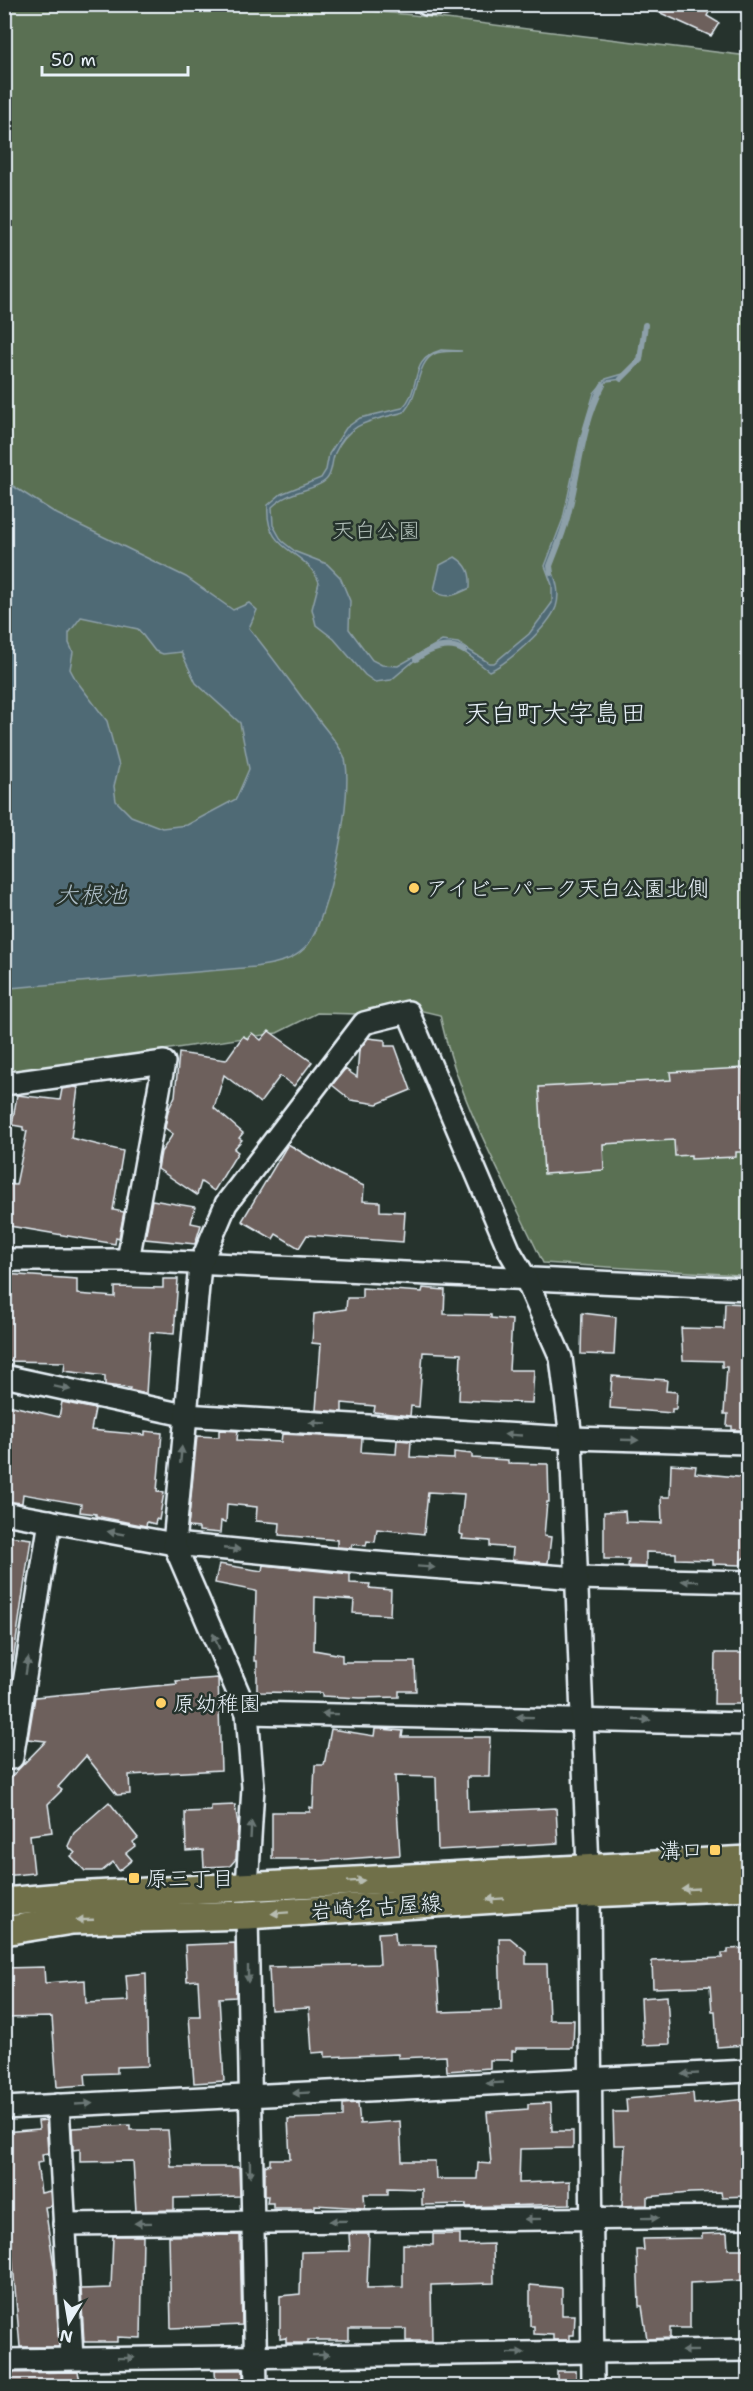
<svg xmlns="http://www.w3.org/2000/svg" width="753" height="2391" font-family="'Shantell Sans','Klee One',sans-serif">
<rect width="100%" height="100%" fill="#26332d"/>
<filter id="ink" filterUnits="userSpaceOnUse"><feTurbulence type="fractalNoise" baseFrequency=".0167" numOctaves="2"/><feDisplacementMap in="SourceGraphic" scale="12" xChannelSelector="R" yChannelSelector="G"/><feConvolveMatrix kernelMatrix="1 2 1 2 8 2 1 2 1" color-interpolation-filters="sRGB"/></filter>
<g filter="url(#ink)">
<path fill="#5a7053" stroke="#a1b0a6" stroke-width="1.5" d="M5 5H308L413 15 748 56V1267L740 1275 543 1263C506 1183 458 1102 440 1015L393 1004 368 1009 358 1014 317 1013 277 1033 5 1074Z"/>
<g fill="#506a75" stroke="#8da0a9" stroke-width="1.5" fill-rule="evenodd">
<path d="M441 350 462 351C453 352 442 350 434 354 416 363 420 394 404 412 373 421 350 420 335 453 331 462 333 473 326 480 315 491 290 489 272 507L273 525 282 541 296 552 327 564 340 577 350 601 349 629 372 660 382 665 398 666 442 641 458 643 489 663H494L529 634 552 603V585L545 566 563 519 580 440 594 393 606 379 623 374 640 360 622 379 607 381C578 417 579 474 567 518 563 534 555 550 550 566 556 578 561 592 556 607 549 626 508 664 489 671L458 647 441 646 421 655 391 680 375 682 365 675 334 639 316 625 312 609 319 582C305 548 264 553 268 505L281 494 321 478 326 470 329 454 346 428 360 418 402 408C423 388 407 360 441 350Z"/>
<path d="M5 481 57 514 186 577 233 610 249 603 257 610 249 628C272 656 293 686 315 715 324 728 337 741 344 756 356 786 328 926 305 948 291 962 273 964 255 967L10 988 5 1013ZM81 617 138 629 155 651 163 654 181 652 196 683 240 723 249 769 236 799 187 825 162 828 131 816 116 801 114 786 119 766 107 721 76 680 70 669 73 652 69 643V633Z"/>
<path d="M455 557C468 565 471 573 470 588 457 594 446 601 434 590L440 565Z"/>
</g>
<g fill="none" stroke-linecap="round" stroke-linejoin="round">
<g stroke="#8da0a9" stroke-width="6">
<polyline points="621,379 640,360 645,325"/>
<path d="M551 573 550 566C556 550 563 534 567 518 579 474 581 426 603 385"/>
<path d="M416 659C429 649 449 641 464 651"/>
</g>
</g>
<g fill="#6d615c" stroke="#e8f1f8" stroke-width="1.5">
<polygon points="641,4 698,4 710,10 707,16 719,23 711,36"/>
<polygon points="269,1031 312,1062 294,1086 280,1076 260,1103 224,1075 214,1108 243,1133 239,1138 242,1140 234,1149 238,1152 214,1191 201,1182 197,1195 158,1169 161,1152 173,1134 165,1128 168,1111 175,1096 179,1053 226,1060 243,1036 248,1039 252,1033 261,1040"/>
<polygon points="368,1038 385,1040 385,1046 395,1046 411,1090 377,1104 351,1100 332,1085 345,1069 357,1077 359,1050"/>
<polygon points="744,1068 748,1152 736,1152 736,1157 691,1159 691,1155 675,1156 674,1140 603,1144 604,1170 544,1174 539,1087 671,1080 670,1072"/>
<polygon points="75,1087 78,1088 71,1138 123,1151 113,1210 124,1212 119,1238 116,1237 115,1244 4,1225 4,1184 16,1185 27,1131 23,1130 23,1127 12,1125 17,1095 60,1100 62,1089"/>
<polygon points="288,1144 338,1174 364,1186 363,1201 380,1202 380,1211 405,1212 403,1242 307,1235 299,1248 276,1234 273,1239 242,1221"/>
<polygon points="152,1200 195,1207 191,1223 201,1225 195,1244 145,1239"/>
<polygon points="4,1274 77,1279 77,1294 115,1297 115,1287 163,1288 163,1279 178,1279 174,1334 150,1332 146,1394 129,1390 130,1388 105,1385 105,1376 64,1371 65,1362 4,1361"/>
<polygon points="362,1288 422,1292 423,1288 445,1290 444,1314 491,1315 491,1318 512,1320 509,1370 534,1370 532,1403 459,1400 461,1354 423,1352 419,1407 411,1406 410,1416 374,1412 375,1406 342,1403 342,1412 316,1410 321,1344 312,1343 314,1314 346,1309 347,1298 362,1298"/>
<polygon points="725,1303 748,1304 748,1430 732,1430 732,1426 727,1426 728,1414 724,1414 727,1367 722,1367 722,1361 683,1360 681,1328 724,1329"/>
<polygon points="582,1313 616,1317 614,1355 581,1354"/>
<polygon points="612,1376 667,1380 666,1391 677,1392 676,1409 672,1409 672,1413 610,1408"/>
<polygon points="62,1402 95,1409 91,1430 145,1435 145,1431 162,1433 157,1491 164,1493 159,1520 156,1519 155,1524 147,1522 146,1526 96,1516 96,1514 80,1512 81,1504 23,1494 22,1503 4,1501 4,1404 59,1417"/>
<polygon points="219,1430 238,1431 237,1440 281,1442 282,1434 362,1438 361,1452 396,1454 397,1440 411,1441 410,1457 454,1459 454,1452 472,1454 472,1458 508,1460 508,1463 548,1464 549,1502 547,1502 544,1536 551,1537 548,1563 512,1560 513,1548 490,1546 490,1541 462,1539 463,1535 460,1534 464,1494 428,1492 424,1534 377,1529 375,1542 367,1541 366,1546 352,1544 351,1548 337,1547 337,1540 279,1535 280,1523 256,1521 257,1507 227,1504 226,1522 221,1521 220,1533 199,1531 199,1528 188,1527 197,1436 219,1437"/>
<polygon points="671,1464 696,1466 695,1473 748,1478 748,1555 741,1560 741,1565 713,1564 713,1560 676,1559 676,1553 646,1552 646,1567 628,1566 629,1559 604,1559 604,1512 625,1511 626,1522 662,1523 661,1497 670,1497"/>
<polygon points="9,1536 31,1539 13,1661 4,1660 4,1581"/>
<polygon points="219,1564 262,1571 263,1565 350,1574 350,1583 370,1584 369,1588 391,1590 390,1615 353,1613 354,1600 315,1597 314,1650 342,1655 342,1662 415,1662 416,1691 399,1691 399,1697 360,1698 322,1696 322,1693 257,1692 257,1661 254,1661 256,1591 215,1583"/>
<polygon points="715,1653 748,1653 748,1704 714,1704"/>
<polygon points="218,1678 221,1770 129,1775 130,1794 117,1795 86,1756 58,1787 62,1790 48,1804 52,1832 30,1835 34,1873 4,1876 4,1784 46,1741 28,1739 35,1697 177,1684 176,1681"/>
<polygon points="331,1729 374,1736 375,1729 381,1729 403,1731 402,1737 490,1737 489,1777 467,1777 468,1812 556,1808 558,1843 438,1850 436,1777 395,1776 400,1855 318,1861 317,1859 272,1859 272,1812 310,1812 310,1807 313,1808 315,1765 324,1765"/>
<polygon points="109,1802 138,1838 133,1842 135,1846 126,1853 132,1860 119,1871 113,1862 102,1871 85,1871 71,1856 75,1853 68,1846 74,1833"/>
<polygon points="235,1805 238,1825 236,1859 230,1866 204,1867 203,1850 186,1851 185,1812 211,1811 211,1806"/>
<polygon points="395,1932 396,1945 436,1945 440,2012 501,2010 499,1938 510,1938 526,1951 526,1964 547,1964 549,2020 574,2020 573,2048 516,2048 516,2051 512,2051 512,2060 490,2060 490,2068 447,2071 446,2056 398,2058 398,2054 325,2057 325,2052 312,2053 309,2008 271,2010 269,1967 380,1964 378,1933"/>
<polygon points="235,1943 236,1997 219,1998 224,2081 194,2083 189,2016 200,2016 198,1980 187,1981 185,1945"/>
<polygon points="748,1948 748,1981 745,1981 746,2045 717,2047 715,2011 712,2011 710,1986 653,1988 652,1961 722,1958 722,1953 728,1953 728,1949"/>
<polygon points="44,1967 45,1983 85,1980 86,2003 128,2001 126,1975 146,1973 148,2066 117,2067 117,2073 85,2074 86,2085 57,2087 52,2017 4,2018 4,1968"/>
<polygon points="667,1996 670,2044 643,2045 641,1998"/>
<polygon points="693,2093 694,2104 748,2099 748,2114 741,2114 742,2147 748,2147 748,2196 722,2197 721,2192 690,2193 647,2197 647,2205 622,2206 625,2145 614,2145 613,2112 627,2112 626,2099"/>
<polygon points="358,2103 360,2124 400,2121 402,2161 435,2161 436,2179 477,2179 478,2163 491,2164 487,2112 528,2109 528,2104 551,2103 552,2131 573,2131 573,2148 520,2149 519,2183 570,2181 570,2204 466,2207 466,2204 422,2205 422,2189 388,2188 388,2194 364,2194 365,2208 315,2205 315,2208 273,2208 273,2203 267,2203 268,2196 265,2196 265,2166 270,2164 270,2159 290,2159 288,2119 343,2117 343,2104"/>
<polygon points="46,2120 48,2153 42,2154 43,2162 37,2163 41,2193 50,2191 51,2206 45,2207 55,2273 59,2347 20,2347 12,2253 8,2253 4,2229 4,2170 7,2170 4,2132 39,2129 38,2121"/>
<polygon points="130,2125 130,2130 168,2130 171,2167 239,2167 240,2196 174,2198 174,2210 136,2211 133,2161 80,2162 80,2149 73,2150 72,2128"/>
<polygon points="727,2233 728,2249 748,2249 748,2280 690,2283 690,2328 670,2328 670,2338 647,2339 642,2306 639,2306 637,2250 644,2250 643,2239 702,2238 702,2234"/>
<polygon points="349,2234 369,2234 367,2288 403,2287 403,2244 433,2245 433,2234 460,2234 460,2245 493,2244 494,2283 431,2285 432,2341 406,2341 406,2329 349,2329 349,2340 308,2340 308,2343 286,2343 286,2338 280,2339 280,2296 300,2294 301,2252 350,2251"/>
<polygon points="240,2235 242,2325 171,2328 169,2236"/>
<polygon points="113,2236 143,2236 141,2338 117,2337 117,2342 84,2342 81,2289 111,2288"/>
<polygon points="530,2285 562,2288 562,2315 575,2315 574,2335 569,2335 569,2340 553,2340 553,2335 534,2334 534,2326 530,2326"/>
<polygon points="215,2370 243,2370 243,2386 216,2386"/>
<rect x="557" y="2371" width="19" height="15"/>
<polygon points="78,2372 80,2380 67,2382 67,2386 4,2386 4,2373"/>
</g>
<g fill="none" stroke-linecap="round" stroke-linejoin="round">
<g stroke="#e8f1f8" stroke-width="26">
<g id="minor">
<polyline points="427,4 444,4"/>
<polyline points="4,1084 164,1062 128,1260"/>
<polyline points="4,1260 128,1260 748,1289"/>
<polyline points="4,1376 184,1415 571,1438 748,1443"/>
<polyline points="4,1513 174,1544 363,1562 577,1578 748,1582"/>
<polyline points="247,1713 748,1724"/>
<polyline points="4,1758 12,1758 50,1521"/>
<polyline points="247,1888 253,1787 247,1713 174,1544 200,1265 226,1204 364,1023 408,1012 510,1252 526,1279 561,1358 571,1438 589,1893 593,2386"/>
<polyline points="247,1915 256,2386"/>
<polyline points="58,2105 72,2358"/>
<polyline points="4,2108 748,2071"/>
<polyline points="64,2224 748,2217"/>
<polyline points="4,2360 748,2350"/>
</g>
</g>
<g stroke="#e8f1f8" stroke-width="32">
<g id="major">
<polyline points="4,1902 73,1896 748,1860"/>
<polyline points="4,1931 72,1920 247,1915 589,1893 748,1886"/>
</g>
</g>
<use href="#minor" stroke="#26332d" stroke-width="21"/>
<use href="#major" stroke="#70704a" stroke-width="27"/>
</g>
<defs><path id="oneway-solid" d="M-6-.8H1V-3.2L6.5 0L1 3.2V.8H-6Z" transform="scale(1.5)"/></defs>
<g fill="#6a7674">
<use href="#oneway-solid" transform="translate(62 1388) rotate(12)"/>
<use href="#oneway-solid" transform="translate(318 1423) rotate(-177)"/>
<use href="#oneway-solid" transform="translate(513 1435) rotate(-177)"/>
<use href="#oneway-solid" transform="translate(630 1440) rotate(2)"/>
<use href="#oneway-solid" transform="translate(181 1455) rotate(-85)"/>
<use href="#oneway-solid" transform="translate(116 1533) rotate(-170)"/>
<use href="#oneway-solid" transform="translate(232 1549) rotate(5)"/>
<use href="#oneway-solid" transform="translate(426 1567) rotate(4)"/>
<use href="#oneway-solid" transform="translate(690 1581) rotate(-179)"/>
<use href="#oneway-solid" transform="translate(216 1641) rotate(-113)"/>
<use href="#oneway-solid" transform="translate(27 1666) rotate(-81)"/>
<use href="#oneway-solid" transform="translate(330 1714) rotate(-179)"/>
<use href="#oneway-solid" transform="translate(525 1717) rotate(-179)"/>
<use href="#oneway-solid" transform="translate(642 1720) rotate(2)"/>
<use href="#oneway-solid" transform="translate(251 1830) rotate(-87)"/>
<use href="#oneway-solid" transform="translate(248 1974) rotate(90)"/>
<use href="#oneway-solid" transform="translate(690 2074) rotate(177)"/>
<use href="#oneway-solid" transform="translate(495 2083) rotate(177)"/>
<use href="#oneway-solid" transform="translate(301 2093) rotate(177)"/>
<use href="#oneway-solid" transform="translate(84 2104) rotate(-3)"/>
<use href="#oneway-solid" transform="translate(250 2169) rotate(89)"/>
<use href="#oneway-solid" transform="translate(650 2218) rotate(-1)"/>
<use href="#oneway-solid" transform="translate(533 2219) rotate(179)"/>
<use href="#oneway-solid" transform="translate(338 2221) rotate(179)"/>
<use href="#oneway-solid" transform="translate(143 2223) rotate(179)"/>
<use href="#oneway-solid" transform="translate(690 2351) rotate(179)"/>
<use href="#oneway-solid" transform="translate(516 2353) rotate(-1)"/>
<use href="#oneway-solid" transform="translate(321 2355) rotate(-1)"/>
<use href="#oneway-solid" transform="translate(126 2358) rotate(-1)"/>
</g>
<g fill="#b8bdb2">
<use href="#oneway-solid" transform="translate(356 1881) rotate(-4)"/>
<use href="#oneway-solid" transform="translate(690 1889) rotate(177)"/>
<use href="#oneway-solid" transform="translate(495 1899) rotate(176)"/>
<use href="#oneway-solid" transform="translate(280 1913) rotate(176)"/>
<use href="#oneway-solid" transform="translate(85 1920) rotate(178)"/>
</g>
</g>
<g fill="#ffd166" stroke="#26332d" stroke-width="2">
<circle cx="414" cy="888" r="6"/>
<circle cx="161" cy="1703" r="6"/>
<rect x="709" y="1844" width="12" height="12" rx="3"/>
<rect x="128" y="1872" width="12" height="12" rx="3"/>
</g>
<g text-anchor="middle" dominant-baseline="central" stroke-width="5" stroke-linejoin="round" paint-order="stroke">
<g font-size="22" fill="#afbdb6" stroke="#26332d">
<text x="376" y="530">天白公園</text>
</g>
<g font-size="22" fill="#e8f1f8" stroke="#26332d" text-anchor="start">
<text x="426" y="888">アイビーパーク天白公園北側</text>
<text x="173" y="1703">原幼稚園</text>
<text x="703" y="1850" text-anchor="end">溝口</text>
<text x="146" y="1878">原三丁目</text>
</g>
<g font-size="22" fill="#e8f1f8" stroke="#26332d">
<text transform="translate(376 1907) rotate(-4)">岩崎名古屋線</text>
</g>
<g font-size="24" font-style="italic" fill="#abbbc4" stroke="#26332d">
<text x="91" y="895">大根池</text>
</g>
<g font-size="26" fill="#e8f1f8" stroke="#26332d">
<text x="555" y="712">天白町大字島田</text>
</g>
</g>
<rect width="753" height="2391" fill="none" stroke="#26332d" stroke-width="24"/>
<rect x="12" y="12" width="729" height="2367" fill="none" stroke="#e8f1f8" stroke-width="2" filter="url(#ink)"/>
<g transform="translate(69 2322) rotate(191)" stroke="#26332d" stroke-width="4.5" paint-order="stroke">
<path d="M0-4.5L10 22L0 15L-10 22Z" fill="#e8f1f8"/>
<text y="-9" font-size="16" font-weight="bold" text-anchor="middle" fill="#e8f1f8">N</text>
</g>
<path d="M42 66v9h146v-9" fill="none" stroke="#e8f1f8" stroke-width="3"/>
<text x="51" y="66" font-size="18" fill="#e8f1f8" stroke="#26332d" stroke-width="4.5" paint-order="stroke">50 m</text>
</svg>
